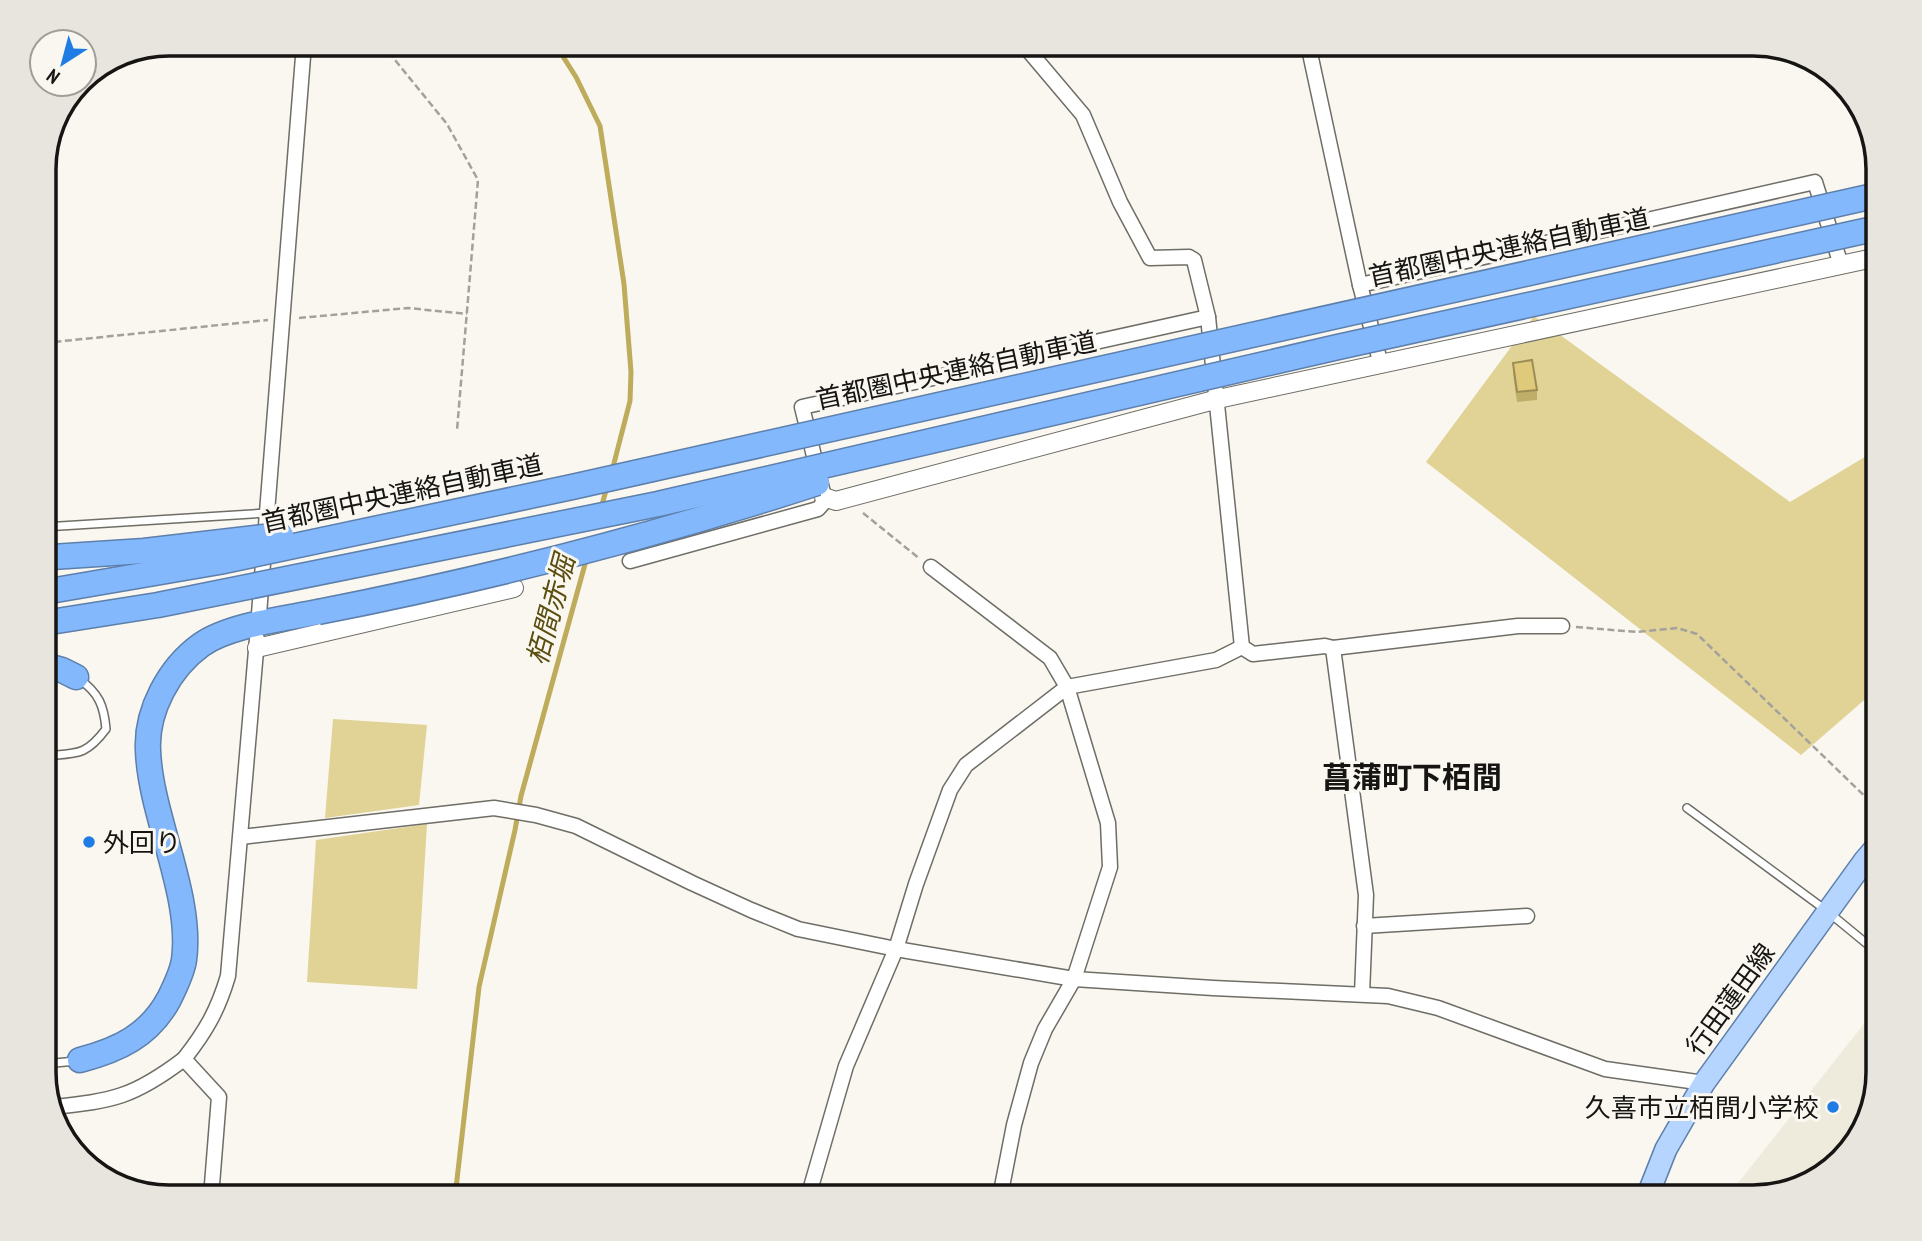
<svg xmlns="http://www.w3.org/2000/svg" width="1922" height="1241" font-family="'PT Sans Narrow','Noto Sans JP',sans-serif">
<rect width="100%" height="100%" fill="#f9f7ef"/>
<polygon fill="#efebdc" points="1878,1006 1878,1073 1857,1141 1815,1181 1754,1197 1727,1197"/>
<g fill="#e1d295">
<polygon points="1534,316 1790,502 1878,449 1878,688 1801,755 1426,462"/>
<polygon points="333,719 427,725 419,805 325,818"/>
<polygon points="427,824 417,989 307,982 316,840"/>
</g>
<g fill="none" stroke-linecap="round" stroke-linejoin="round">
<g stroke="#beab5b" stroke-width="5">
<polyline points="555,44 576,77 600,126 624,284 631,372 630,401 612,471"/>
<polyline points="601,508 607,487"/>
<polyline points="455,1197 479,987 515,830 521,796 587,557"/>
</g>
<g stroke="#6e6d66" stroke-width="10">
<g id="service">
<polyline points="44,527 267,513"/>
<path d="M44 756C76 753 85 757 106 729 104 706 99 693 79 679"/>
<polyline points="1687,808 1827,911 1878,953"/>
<polyline points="44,1064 76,1061"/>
</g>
</g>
<g stroke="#6e6d66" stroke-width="17">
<g id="minor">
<polyline points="1023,44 1083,115 1120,202 1150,258 1189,257 1194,260 1208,317 1242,647"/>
<polyline points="1308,44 1360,285 1381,365"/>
<polyline points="1360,285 1815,182 1841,265"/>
<polyline points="630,561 818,509 825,501 802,407 1208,317"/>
<polyline points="931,567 1050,658 1067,687 1108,823 1110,867 1074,979 1045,1029 1031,1063 1014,1125 1000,1197"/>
<polyline points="259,614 304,44"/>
<polyline points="1242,647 1253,654 1325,646 1333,648 1518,626 1562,626"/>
<polyline points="1333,648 1366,895 1362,994"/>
<polyline points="241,837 494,808 536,815 576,826 692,883 751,910 798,929 896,949 1074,979 1213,988 1388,996 1438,1008 1605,1069 1704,1083"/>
<polyline points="1364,926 1527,916"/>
<path d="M52 1107C113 1101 134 1097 184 1059"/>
<path d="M211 1197 219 1097 184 1059C206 1031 218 1010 228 976L257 639"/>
<polyline points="805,1197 811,1187 846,1066 896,949 916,884 950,790 966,765 1067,687 1216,660 1242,647"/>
</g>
</g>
<g stroke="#6e6d66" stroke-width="20">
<g id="tertiary">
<polyline points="824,497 836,501 1218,399 1878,257"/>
<polyline points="257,648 514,588"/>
</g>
</g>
<g stroke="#5d7fab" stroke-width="24">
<polyline id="primary" points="1647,1197 1666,1149 1704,1083 1865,860 1878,845"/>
</g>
<g stroke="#5d7fab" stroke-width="27">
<g id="motorway">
<polyline points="44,665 62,670 76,677"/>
<path d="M80 1060C118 1050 149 1036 169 999 175 987 182 973 184 960 193 895 150 815 148 750 146 711 169 668 201 645 229 625 284 619 318 612"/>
</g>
</g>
<g stroke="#a3a19c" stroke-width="2.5" stroke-dasharray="7 3.5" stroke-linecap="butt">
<polyline points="382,44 447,124 478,180 457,430"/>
<polyline points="299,318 408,308 467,314"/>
<polyline points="44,343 268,320"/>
<polyline points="863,513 920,559"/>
<polyline points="1576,627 1637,632 1677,628 1697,634 1878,809"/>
</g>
<use href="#service" stroke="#fff" stroke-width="7"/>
<use href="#minor" stroke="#fff" stroke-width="14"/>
<use href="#tertiary" stroke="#fff" stroke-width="18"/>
<use href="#primary" stroke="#b5d4fe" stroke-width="21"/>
<use href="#motorway" stroke="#83b8fd" stroke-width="24"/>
<g stroke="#5d7fab" stroke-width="27" stroke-linecap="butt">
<g id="motorway-bridge">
<polyline points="52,557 144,551 281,535"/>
<polyline points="44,592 219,562 572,487 1878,195"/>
<path d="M318 612C487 579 654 536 817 483"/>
<polyline points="44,623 158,605 658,504 1338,347 1878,228"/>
</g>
</g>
<use href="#motorway-bridge" stroke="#83b8fd" stroke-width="24"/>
</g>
<polygon fill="#bfae69" points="1513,363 1537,390 1537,400 1517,402 1513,373"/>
<polygon fill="#deca7a" stroke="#9b8d55" stroke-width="2" points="1532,360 1537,390 1517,392 1513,363"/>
<g fill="#1f7ce5" stroke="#f9f7ef" stroke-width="2.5">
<circle cx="89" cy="842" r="7"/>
<circle cx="1833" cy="1107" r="7"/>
</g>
<g text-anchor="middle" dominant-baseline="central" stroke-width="6" stroke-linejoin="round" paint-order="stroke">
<g font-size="26" fill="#161513" stroke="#f9f7ef">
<text transform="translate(1509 247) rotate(-12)">首都圏中央連絡自動車道</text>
<text transform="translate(956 370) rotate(-12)">首都圏中央連絡自動車道</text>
<text transform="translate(402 493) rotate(-12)">首都圏中央連絡自動車道</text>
<text transform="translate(1730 999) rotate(-54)">行田蓮田線</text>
</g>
<g font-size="26" fill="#161513" stroke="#f9f7ef" text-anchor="start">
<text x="103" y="842">外回り</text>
<text x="1819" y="1107" text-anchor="end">久喜市立栢間小学校</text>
</g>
<g font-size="28" font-style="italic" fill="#5c4e10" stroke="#f9f7ef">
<text transform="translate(550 610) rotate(-75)">栢間赤堀</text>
</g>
<g font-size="30" font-weight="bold" fill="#161513" stroke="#f9f7ef">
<text x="1412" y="776">菖蒲町下栢間</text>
</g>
</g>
<path d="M0 0H1922V1241H0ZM169 56H1753A113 113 0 0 1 1866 169V1072A113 113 0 0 1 1753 1185H169A113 113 0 0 1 56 1072V169A113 113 0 0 1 169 56Z" fill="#e7e5dd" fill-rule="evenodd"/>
<path fill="none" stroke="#161513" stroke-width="3.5" d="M169 56H1753A113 113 0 0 1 1866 169V1072A113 113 0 0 1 1753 1185H169A113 113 0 0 1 56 1072V169A113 113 0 0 1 169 56Z"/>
<g transform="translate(63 63) rotate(216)"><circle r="33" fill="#f9f7ef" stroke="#9e9d97" stroke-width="2"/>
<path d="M0-5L12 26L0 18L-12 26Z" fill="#1f7ce5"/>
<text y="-10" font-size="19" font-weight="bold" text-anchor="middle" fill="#161513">N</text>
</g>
</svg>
